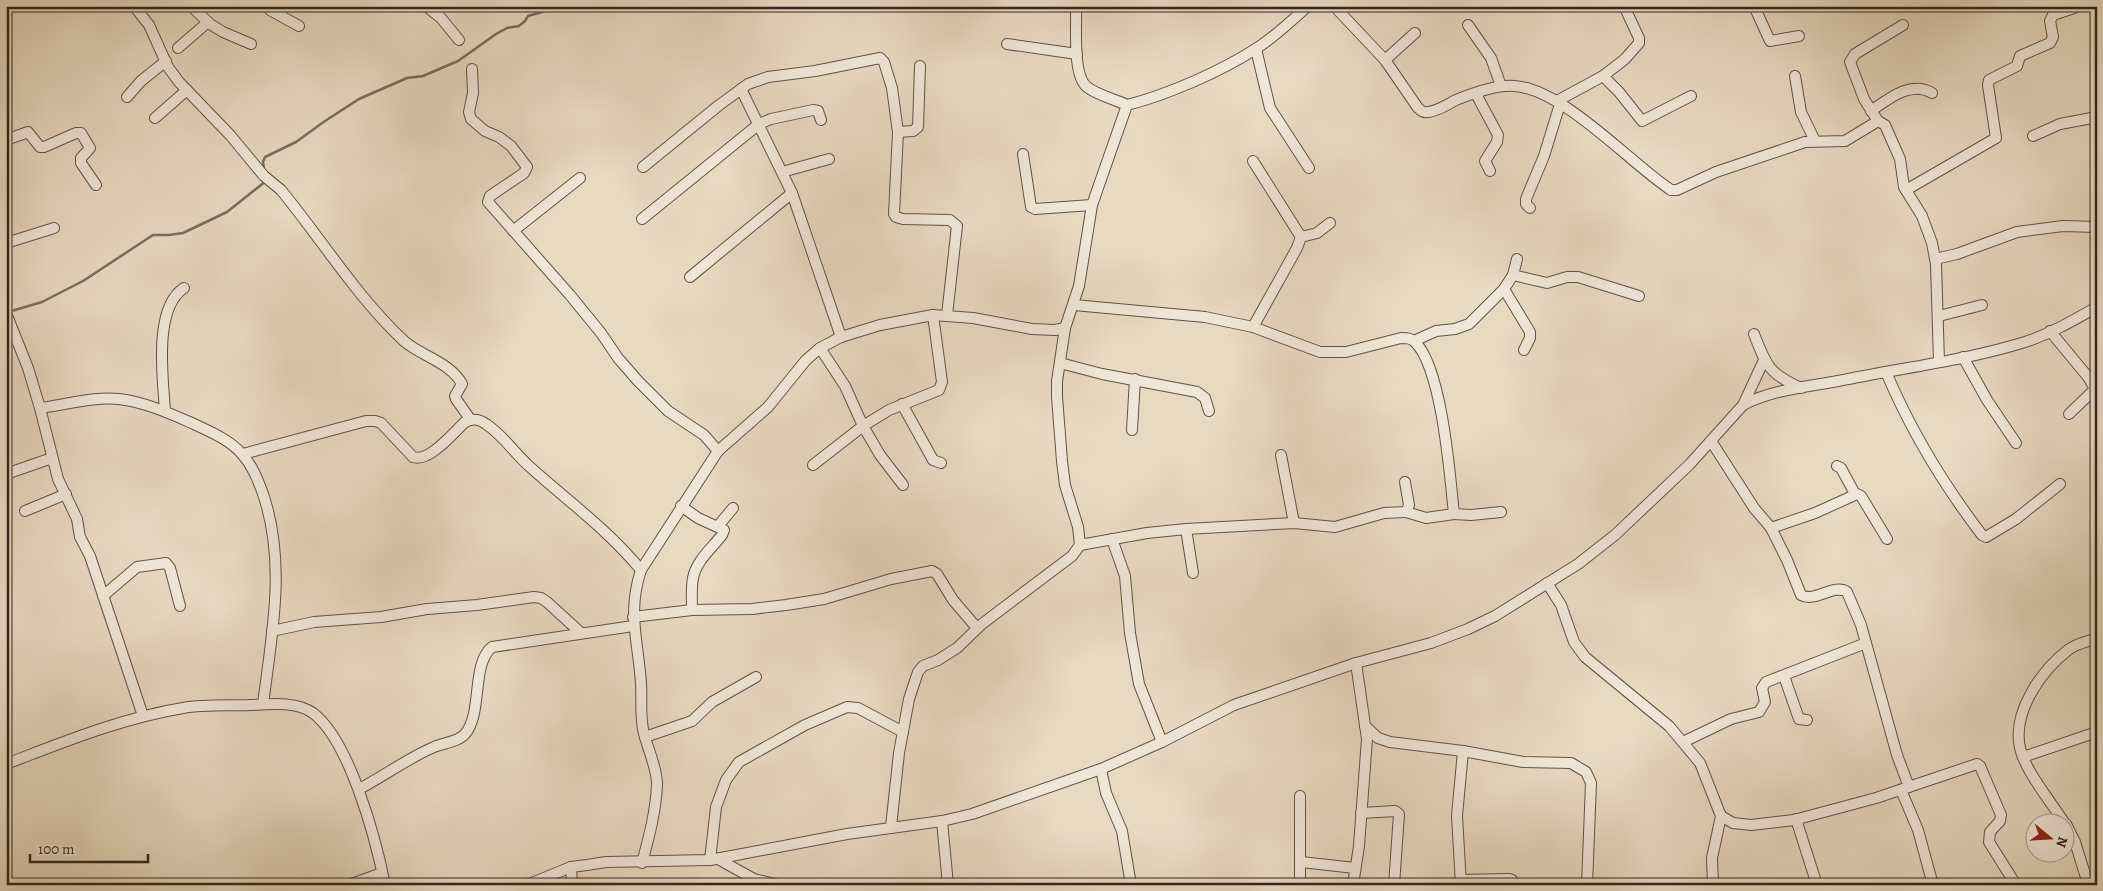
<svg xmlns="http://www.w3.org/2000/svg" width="2103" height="891" font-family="Alegreya,serif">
<rect width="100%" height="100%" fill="#e8d9c1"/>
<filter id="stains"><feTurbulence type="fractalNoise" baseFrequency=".004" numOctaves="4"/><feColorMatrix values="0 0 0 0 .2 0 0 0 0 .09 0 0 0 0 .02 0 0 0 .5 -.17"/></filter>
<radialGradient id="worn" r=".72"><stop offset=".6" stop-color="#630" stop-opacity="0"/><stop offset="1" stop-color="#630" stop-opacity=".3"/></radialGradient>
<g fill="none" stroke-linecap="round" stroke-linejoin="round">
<g stroke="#7a6d5f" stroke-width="2.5">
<polyline points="264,169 263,162 265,157 296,142 325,121 359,99 407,78 423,76 458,61 496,34 507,28 519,26 525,21 528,16 563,6"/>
<polyline points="8,312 42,302 83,281 153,235 169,235 183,233 227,212 266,181"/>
</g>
<g stroke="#605347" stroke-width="12">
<g id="minor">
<path d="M134 6 149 25 168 67 179 82 230 135 264 176 281 190C322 240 357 297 404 341 421 356 450 362 462 384L455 396 456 399 470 419"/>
<polyline points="191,6 210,24 223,32 251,44"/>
<polyline points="426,6 441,18 459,40"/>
<path d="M1076 6C1077 25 1072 75 1087 87 1097 95 1114 99 1127 105"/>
<path d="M1334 6 1385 60 1418 108C1421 111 1424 113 1428 112 1438 111 1448 104 1456 100 1473 93 1497 84 1515 86 1564 90 1629 162 1671 190H1677L1716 172 1805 142 1845 141 1878 121"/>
<polyline points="1754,6 1770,41 1799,36"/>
<polyline points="270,10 299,26"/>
<polyline points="1468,25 1491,58 1501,86"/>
<polyline points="1903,25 1855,54 1850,62 1864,99 1878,121 1885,125 1900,159 1904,187 1922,216 1932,243 1936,264 1939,362"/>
<polyline points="1007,44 1077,54"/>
<polyline points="178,48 208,22"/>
<polyline points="1256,49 1270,108 1309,168"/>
<polyline points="1385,60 1415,33"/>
<polyline points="472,69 473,93 469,112 471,119 485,131 499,137 511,146 527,167 524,173 490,196 488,202 570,295 601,333 618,358 638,381 668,411 704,435 718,451"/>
<polyline points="1603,76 1625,59 1639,43 1639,38 1624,6"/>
<polyline points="1795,76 1801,112 1815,141"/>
<polyline points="741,89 792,193 841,337"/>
<polyline points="1476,94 1498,135 1497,142 1485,161 1490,171"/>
<polyline points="127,97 141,81 166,61"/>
<polyline points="1557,101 1603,76 1619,92 1642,121 1691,96"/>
<path d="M1871 111C1888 99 1911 80 1932 93"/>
<polyline points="155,118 187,90"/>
<polyline points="898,132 913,131 918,127 920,66"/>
<polyline points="2033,136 2060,124 2097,117"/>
<polyline points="6,140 28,132 40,147 44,147 76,133 81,133 90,148 81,158 81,163 96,185"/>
<polyline points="1023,154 1031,207 1035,209 1092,205"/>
<polyline points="643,167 718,106 748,84 768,77 815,71 880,58 884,62 892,88 898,132 894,214 896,217 903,219 950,220 957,226 947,315"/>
<polyline points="782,172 829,159"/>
<polyline points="1906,190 1996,138 1988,85 1989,80 2017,66 2020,56 2050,43 2053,37 2050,21 2053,15 2080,6"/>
<polyline points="1530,208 1526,204 1526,199 1544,156 1560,104"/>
<polyline points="642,219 759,124 771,119 813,110 818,111 821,120"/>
<polyline points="513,231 580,178"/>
<polyline points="1301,237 1317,233 1330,223"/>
<polyline points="6,243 54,228"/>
<polyline points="1935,259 1957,254 2017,232 2063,226 2097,227"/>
<polyline points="1513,275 1547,283 1567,277 1578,277 1639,296"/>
<polyline points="690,277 792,193"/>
<polyline points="1504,289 1530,332 1530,338 1524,350"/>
<path d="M1074 305 1205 317 1253 327 1320 352H1346L1401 338C1407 338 1411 338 1415 342 1442 368 1450 476 1454 514L1471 515 1501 512"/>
<polyline points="6,313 28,368 40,408 58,479 77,519 80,537 90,556 143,716"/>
<polyline points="1939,316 1982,305"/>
<polyline points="1253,327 1297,248 1301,237 1253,161"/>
<polyline points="2050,331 2088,377 2094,387 2093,391 2069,414"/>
<path d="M1754 334C1766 365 1769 374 1801 388"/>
<polyline points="1414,341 1436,331 1455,329 1469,324 1504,289 1513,275 1517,259"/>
<polyline points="820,348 845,386 863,426 880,455 903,485"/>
<polyline points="1963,357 1987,400 2016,443"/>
<polyline points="1060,363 1102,374 1197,392 1205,398 1209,411"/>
<path d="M1886 372C1911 431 1943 484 1982 535L1986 537 2016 519 2060 484"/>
<polyline points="902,404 933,460 941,463"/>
<polyline points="1743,405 1764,360"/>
<path d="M40 408C64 405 95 396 119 399 145 402 171 414 194 424 211 432 230 440 242 454 252 465 257 478 262 491 287 561 272 633 263 704"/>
<path d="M165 411C163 379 153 308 184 288"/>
<polyline points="1132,430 1135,379"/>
<path d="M1711 441 1754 508 1771 528 1787 560 1801 595C1815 603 1834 583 1847 592L1861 625 1897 755 1909 787"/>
<path d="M243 454 366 421H375L381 423 413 457C429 463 454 432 465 422 473 418 479 419 486 424 503 435 515 454 530 467 568 501 608 530 641 570"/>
<polyline points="1281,455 1294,523"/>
<polyline points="813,465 863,426 889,410 939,390 942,382 933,315"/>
<polyline points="1837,466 1841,468 1855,494"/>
<polyline points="6,474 52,458"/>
<path d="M681 506 698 518 724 530 722 535C712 548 696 561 693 578 691 588 692 599 692 610"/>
<polyline points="25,511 66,494"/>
<polyline points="1406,512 1426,518 1454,514"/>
<polyline points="718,526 733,508"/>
<polyline points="1771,528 1815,513 1857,494 1861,496 1887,539"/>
<polyline points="1186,529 1193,573"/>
<polyline points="1112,539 1125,576 1130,633 1139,684 1162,742"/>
<polyline points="1080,545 1147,533 1186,529 1294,523 1335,527 1384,513 1406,512 1409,505 1405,482"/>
<polyline points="1547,583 1561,605 1574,642 1585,657 1669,726 1700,763 1721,816 1712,858 1713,885"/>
<polyline points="103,596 137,567 166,563 170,568 180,606"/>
<polyline points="633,617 692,610 752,609 786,605 824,599 891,579 932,571 937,574 953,600 977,628"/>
<polyline points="272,631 314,622 381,617 427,609 477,605 534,597 541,598 547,602 581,633"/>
<polyline points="1784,676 1799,719 1807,720"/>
<polyline points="1365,726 1378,738 1390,742 1463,751 1457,816 1461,885"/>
<polyline points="645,737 692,721 712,702 756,677"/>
<polyline points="1683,742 1731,719 1759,712 1765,702 1762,688 1766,682 1866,643"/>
<polyline points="1463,751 1523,762 1571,763 1586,772 1591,783 1587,885"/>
<polyline points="2023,757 2097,732"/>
<path d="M6 764C64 742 122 718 183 708 205 704 228 706 250 705 270 704 296 701 313 713 350 741 376 840 385 885"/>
<polyline points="1101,769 1106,793 1122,831 1131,885"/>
<path d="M359 789C384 776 408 758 434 747 443 743 458 742 465 734 483 713 471 664 492 647L633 626"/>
<polyline points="1901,790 1918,830 1933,885"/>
<polyline points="1300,796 1300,885"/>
<polyline points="1361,813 1395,811 1399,814 1394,885"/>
<polyline points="1721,816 1733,823 1751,825 1794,820 1876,798 1977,764 1980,766 2001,815 2000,821 1990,832 1989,842 2016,885"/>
<polyline points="1796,819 1817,885"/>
<polyline points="942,821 948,885"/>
<path d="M2065 824C2052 803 2025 771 2020 748 2012 712 2041 671 2068 650 2077 643 2087 642 2097 638"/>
<polyline points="2066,824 2075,842 2088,884"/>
<path d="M891 827 899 753 909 699 918 672 923 666 938 660 957 648 982 624 1072 556 1080 545 1078 527 1065 485 1062 461 1057 397V381L1065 328 1079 286 1092 205 1127 105C1167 95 1222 71 1257 48 1276 36 1292 20 1308 6"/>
<polyline points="718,859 754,879 779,885"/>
<polyline points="710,860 716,807 726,780 739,762 805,725 847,707 858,708 903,732"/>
<polyline points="1301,862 1355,868"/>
<path d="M642 863C649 837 656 811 657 784 657 766 646 746 643 729 640 714 642 698 641 683 638 640 627 613 641 570L718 451 768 407 806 360 820 348 841 337 880 325 933 315 973 318 1032 329 1055 330 1065 328"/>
<polyline points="571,867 572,885"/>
<polyline points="1461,880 1509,879 1512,880 1513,885"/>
<polyline points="349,885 382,873"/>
<path d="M527 885 571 867 587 865 606 862 710 860 847 834 942 821 972 814 1101 769 1162 742 1234 705 1356 663 1431 643 1468 629 1495 616 1578 564 1615 535 1689 465 1743 405C1771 390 1806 387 1838 381 1900 368 1964 361 2025 342 2050 334 2074 320 2097 307"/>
<polyline points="1353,885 1359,846 1367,739 1356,663"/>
</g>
</g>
<use href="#minor" stroke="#f0e6d7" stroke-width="10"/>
</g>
<rect width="2103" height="891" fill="none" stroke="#e8d9c1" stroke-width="25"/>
<rect x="8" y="8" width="2088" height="876" fill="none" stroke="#32261e" stroke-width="2.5"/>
<rect x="12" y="12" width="2078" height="866" fill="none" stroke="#32261e"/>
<g transform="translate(2050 838) rotate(108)"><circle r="24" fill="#f0e6d7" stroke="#a4998d"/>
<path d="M0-4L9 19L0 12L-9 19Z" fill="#8f2418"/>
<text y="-8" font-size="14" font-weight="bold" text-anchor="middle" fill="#32261e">N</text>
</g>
<path d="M30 854v8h118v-8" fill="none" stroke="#32261e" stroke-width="2.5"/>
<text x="38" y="854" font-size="15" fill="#32261e" stroke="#f0e6d7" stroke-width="4" paint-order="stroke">100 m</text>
<rect width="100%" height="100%" filter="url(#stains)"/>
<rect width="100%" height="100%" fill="url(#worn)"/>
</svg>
